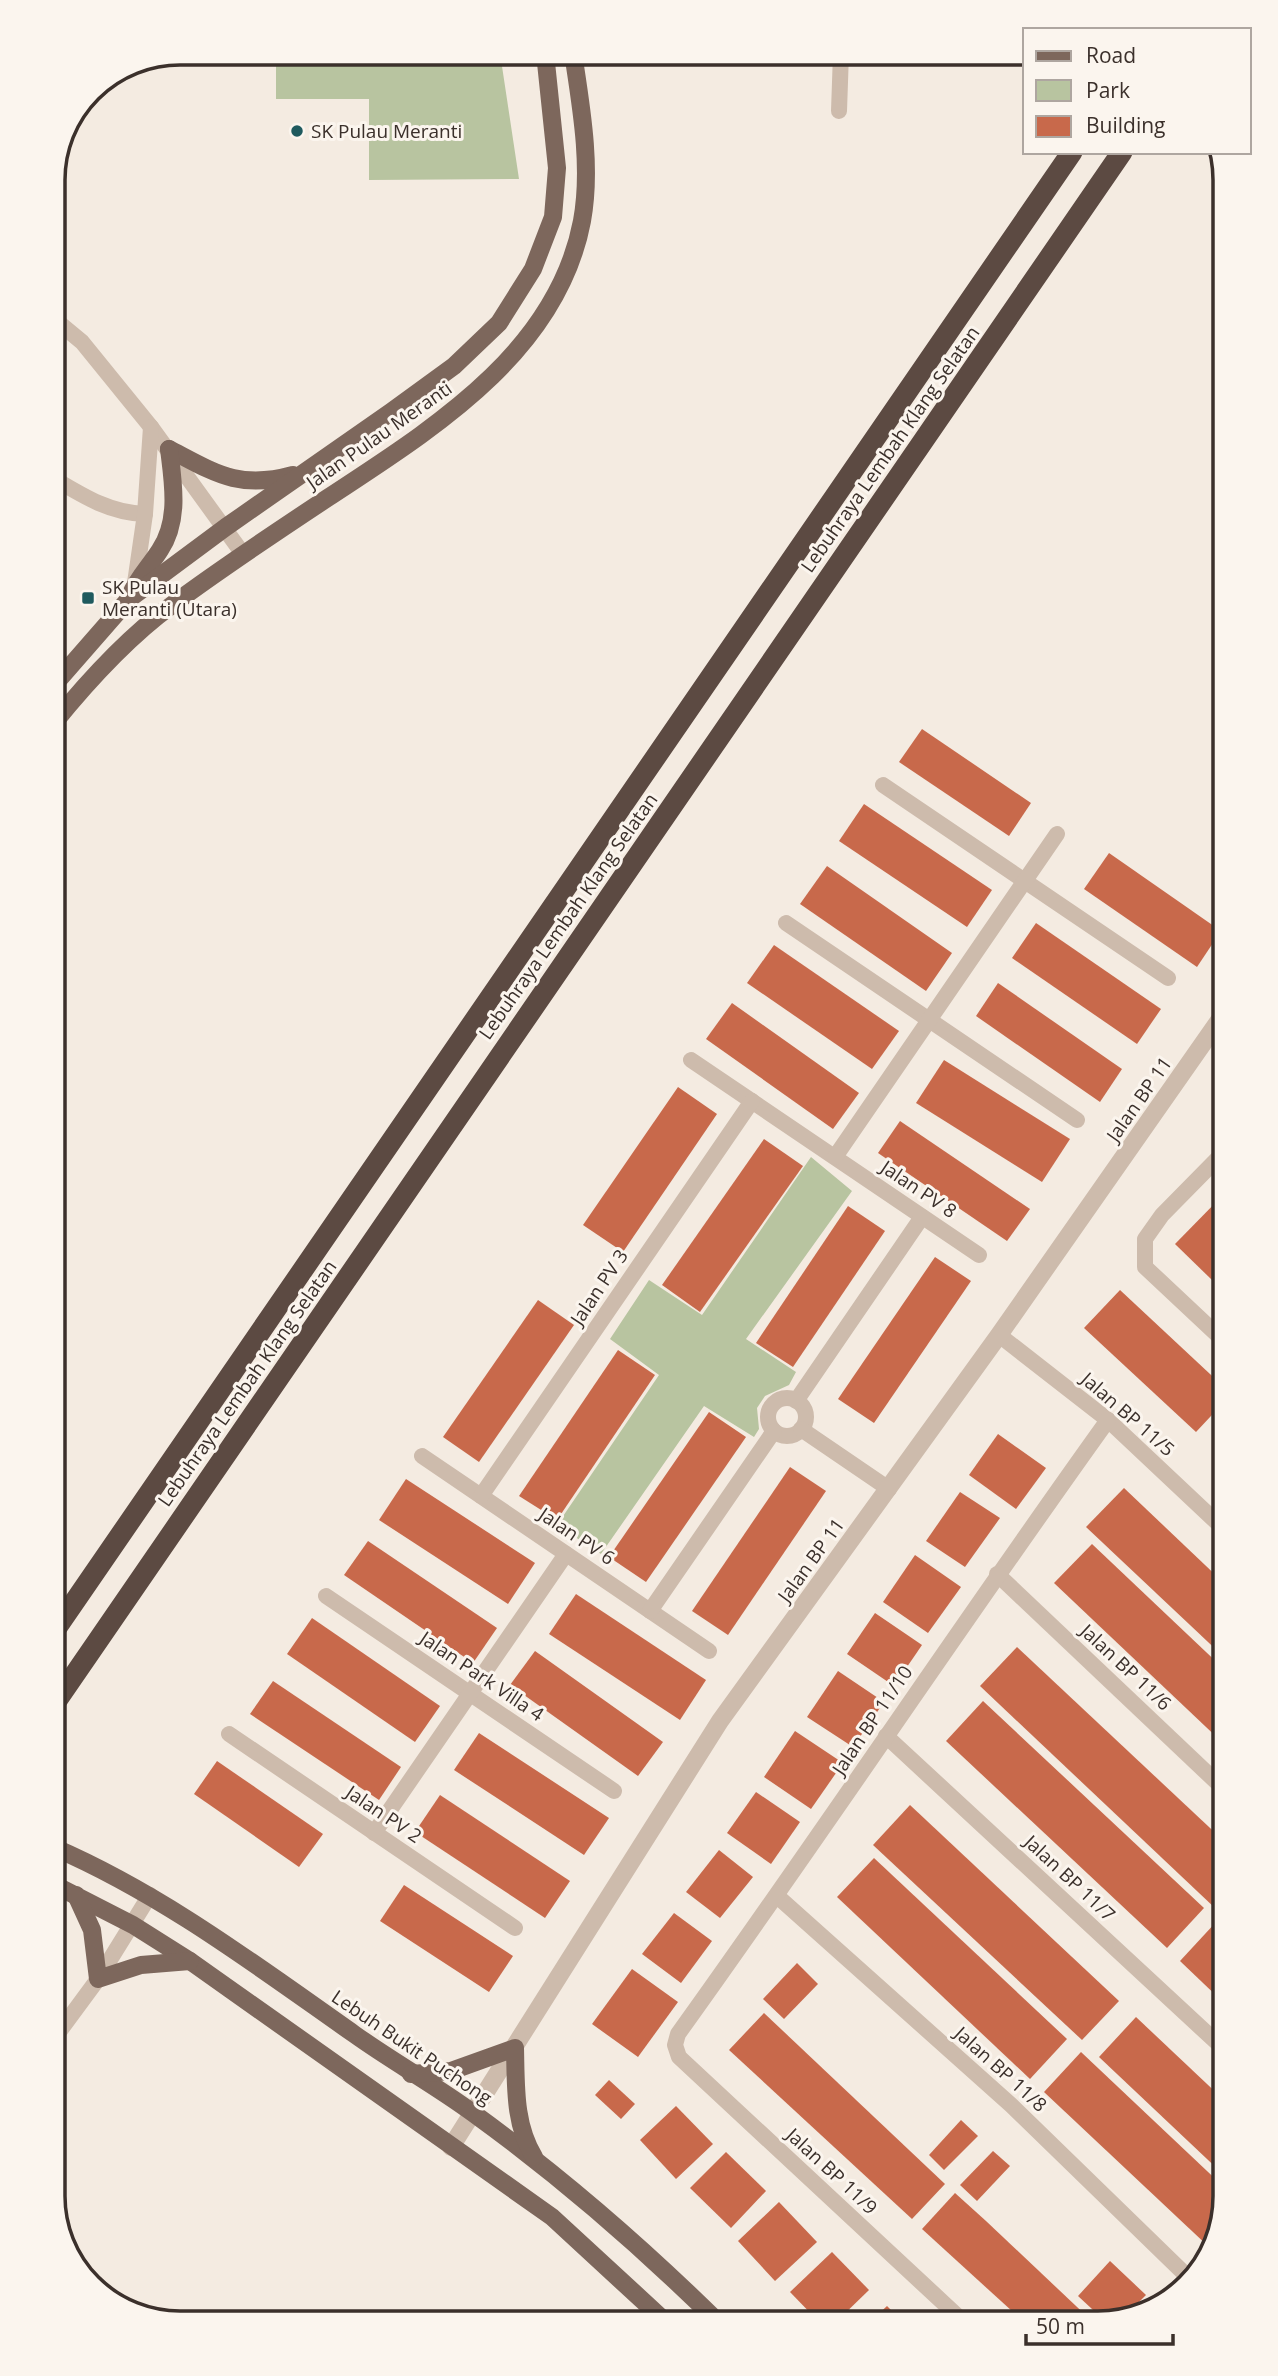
<svg xmlns="http://www.w3.org/2000/svg" width="1278" height="2376" font-family="'Open Sans',sans-serif">
<rect width="100%" height="100%" fill="#f4ebe1"/>
<g fill="#b8c4a0">
<polygon points="276,53 500,53 519,179 369,180 369,99 276,99"/>
<polygon points="811,1157 852,1191 746,1339 796,1372 789,1385 765,1396 757,1408 759,1429 754,1437 704,1406 601,1554 557,1525 659,1375 610,1339 649,1280 702,1315"/>
</g>
<g fill="#c8694b">
<polygon points="922,729 1031,803 1009,836 899,762"/>
<polygon points="864,804 992,890 967,927 839,841"/>
<polygon points="1109,853 1221,931 1197,967 1084,889"/>
<polygon points="827,866 952,953 926,991 800,904"/>
<polygon points="1036,923 1161,1009 1137,1044 1012,958"/>
<polygon points="774,945 899,1031 872,1069 747,983"/>
<polygon points="998,983 1122,1069 1100,1102 976,1016"/>
<polygon points="732,1003 859,1093 833,1129 706,1039"/>
<polygon points="944,1060 1070,1139 1042,1182 916,1103"/>
<polygon points="1225,1077 1225,1104 1212,1091"/>
<polygon points="678,1087 717,1114 623,1252 583,1225"/>
<polygon points="900,1121 1030,1209 1007,1241 878,1153"/>
<polygon points="764,1139 803,1166 700,1312 662,1285"/>
<polygon points="1225,1193 1225,1267 1212,1280 1175,1244"/>
<polygon points="848,1206 885,1231 793,1367 756,1343"/>
<polygon points="935,1257 971,1281 874,1423 838,1399"/>
<polygon points="1120,1290 1225,1388 1225,1401 1196,1432 1084,1328"/>
<polygon points="538,1300 574,1325 479,1462 443,1437"/>
<polygon points="618,1350 655,1375 557,1520 519,1496"/>
<polygon points="709,1412 746,1437 646,1582 609,1557"/>
<polygon points="998,1434 1046,1468 1016,1509 969,1475"/>
<polygon points="1225,1434 1225,1458 1213,1447"/>
<polygon points="790,1467 826,1491 728,1635 692,1611"/>
<polygon points="406,1479 535,1563 508,1604 379,1520"/>
<polygon points="1124,1488 1225,1584 1225,1658 1086,1527"/>
<polygon points="960,1492 1000,1518 965,1567 926,1541"/>
<polygon points="368,1541 497,1628 473,1663 344,1575"/>
<polygon points="1092,1544 1225,1670 1225,1745 1054,1583"/>
<polygon points="915,1555 961,1587 928,1633 883,1602"/>
<polygon points="576,1594 706,1680 680,1720 549,1634"/>
<polygon points="875,1613 922,1645 894,1686 847,1654"/>
<polygon points="312,1618 440,1706 415,1742 287,1654"/>
<polygon points="1017,1647 1225,1842 1225,1899 1216,1909 980,1686"/>
<polygon points="535,1651 663,1742 638,1776 510,1685"/>
<polygon points="838,1671 884,1702 853,1747 807,1717"/>
<polygon points="273,1681 401,1767 379,1800 250,1714"/>
<polygon points="983,1701 1204,1908 1167,1948 946,1741"/>
<polygon points="795,1731 843,1763 811,1809 764,1777"/>
<polygon points="479,1733 609,1818 584,1855 454,1770"/>
<polygon points="217,1761 323,1834 299,1867 194,1794"/>
<polygon points="756,1792 800,1822 771,1864 727,1833"/>
<polygon points="440,1795 570,1881 545,1918 415,1832"/>
<polygon points="910,1805 1119,2001 1082,2040 873,1845"/>
<polygon points="719,1850 753,1877 720,1918 686,1892"/>
<polygon points="874,1858 1067,2039 1030,2079 837,1897"/>
<polygon points="404,1885 513,1956 489,1992 380,1921"/>
<polygon points="674,1913 712,1941 681,1983 642,1954"/>
<polygon points="1217,1921 1225,1929 1225,2004 1180,1961"/>
<polygon points="797,1963 818,1984 784,2019 763,1999"/>
<polygon points="632,1969 678,2002 638,2057 592,2024"/>
<polygon points="764,2013 945,2184 912,2219 729,2050"/>
<polygon points="1136,2017 1225,2101 1225,2176 1099,2057"/>
<polygon points="1081,2052 1225,2188 1210,2248 1044,2092"/>
<polygon points="609,2080 635,2104 621,2119 595,2095"/>
<polygon points="676,2106 713,2144 676,2179 640,2140"/>
<polygon points="961,2120 978,2136 944,2170 929,2155"/>
<polygon points="993,2151 1010,2166 977,2201 960,2185"/>
<polygon points="726,2152 766,2191 731,2228 690,2188"/>
<polygon points="955,2193 986,2221 1094,2323 1025,2323 922,2229"/>
<polygon points="779,2202 817,2242 775,2281 738,2241"/>
<polygon points="832,2252 869,2290 835,2323 820,2323 790,2292"/>
<polygon points="1110,2261 1146,2295 1123,2318 1106,2322 1078,2296"/>
<polygon points="887,2306 904,2323 869,2323"/>
</g>
<g fill="none" stroke-linecap="round" stroke-linejoin="round">
<g stroke="#cdbbac" stroke-width="16">
<polyline points="839,111 841,53"/>
<polyline points="53,318 82,342 151,427 243,554"/>
<path d="M53 478C83 496 110 513 145 514"/>
<polyline points="135,583 145,514 151,427"/>
<polyline points="883,785 1168,978"/>
<polyline points="786,923 1077,1120"/>
<polyline points="691,1060 979,1255"/>
<polyline points="835,1157 1057,834"/>
<polyline points="999,1335 1108,1420 1225,1530"/>
<polyline points="1225,1342 1145,1267 1145,1239 1162,1215 1225,1151"/>
<circle cx="787" cy="1417" r="19"/>
<polyline points="796,1401 922,1217"/>
<polyline points="801,1429 889,1489"/>
<polyline points="422,1456 709,1651"/>
<polyline points="481,1496 752,1101"/>
<polyline points="997,1574 1225,1790"/>
<polyline points="326,1596 614,1791"/>
<polyline points="650,1611 774,1431"/>
<polyline points="229,1734 515,1928"/>
<polyline points="886,1736 1225,2050"/>
<polyline points="374,1833 566,1554"/>
<polyline points="777,1896 1011,2105 1190,2279"/>
<polyline points="53,2040 98,1979 150,1895"/>
<path d="M965 2323 679 2057 675 2045 678 2034C824 1831 962 1623 1108 1420"/>
</g>
<polyline stroke="#cdbbac" stroke-width="18" points="451,2147 720,1721 999,1335 1225,1012"/>
<g stroke="#7d675c" stroke-width="18">
<path d="M169 449C215 473 239 490 293 475"/>
<path d="M130 596C137 578 150 566 160 550 180 520 173 482 169 449"/>
<polyline points="53,686 129,599 226,527 391,412 454,366 499,323 533,269 553,217 557,168 545,53"/>
<path d="M53 724C87 682 128 637 172 605 223 567 276 532 329 497 432 429 557 353 582 221 592 167 581 106 573 53"/>
<path d="M53 1847C162 1894 257 1966 354 2034 393 2062 435 2085 473 2113 560 2176 643 2248 719 2323"/>
<polyline points="53,1884 133,1925 190,1961 552,2217 667,2323"/>
<polyline points="76,1895 92,1930 98,1979 141,1965 190,1961"/>
<path d="M411 2074 451 2071 515 2048C516 2086 514 2124 534 2157"/>
</g>
<g stroke="#5c4a42" stroke-width="21">
<polyline points="53,1633 1072,152"/>
<polyline points="53,1706 1122,152"/>
</g>
</g>
<g fill="#1f5a5e" stroke="#fbf5ee" stroke-width="2.5">
<circle cx="297" cy="131" r="7"/>
<rect x="81" y="591" width="14" height="14" rx="3.5"/>
</g>
<g text-anchor="middle" dominant-baseline="central" stroke-width="6" stroke-linejoin="round" paint-order="stroke">
<g font-size="19" fill="#3b302b" stroke="#fbf5ee" text-anchor="start">
<text x="311" y="131">SK Pulau Meranti</text>
<text x="102" y="587">SK Pulau<tspan x="102" dy="22">Meranti (Utara)</tspan></text>
</g>
<g font-size="19" fill="#3b302b" stroke="#fbf5ee">
<text transform="translate(379 435) rotate(-35)">Jalan Pulau Meranti</text>
<text transform="translate(890 449) rotate(-55)">Lebuhraya Lembah Klang Selatan</text>
<text transform="translate(568 916) rotate(-55)">Lebuhraya Lembah Klang Selatan</text>
<text transform="translate(1139 1099) rotate(-55)">Jalan BP 11</text>
<text transform="translate(919 1189) rotate(34)">Jalan PV 8</text>
<text transform="translate(599 1287) rotate(-56)">Jalan PV 3</text>
<text transform="translate(247 1383) rotate(-55)">Lebuhraya Lembah Klang Selatan</text>
<text transform="translate(1128 1414) rotate(41)">Jalan BP 11/5</text>
<text transform="translate(577 1536) rotate(34)">Jalan PV 6</text>
<text transform="translate(811 1560) rotate(-54)">Jalan BP 11</text>
<text transform="translate(1126 1667) rotate(43)">Jalan BP 11/6</text>
<text transform="translate(482 1676) rotate(34)">Jalan Park Villa 4</text>
<text transform="translate(872 1720) rotate(-56)">Jalan BP 11/10</text>
<text transform="translate(384 1814) rotate(34)">Jalan PV 2</text>
<text transform="translate(1070 1878) rotate(43)">Jalan BP 11/7</text>
<text transform="translate(412 2047) rotate(34)">Lebuh Bukit Puchong</text>
<text transform="translate(1001 2069) rotate(42)">Jalan BP 11/8</text>
<text transform="translate(832 2171) rotate(43)">Jalan BP 11/9</text>
</g>
</g>
<path d="M0 0H1278V2376H0ZM180 65H1098A115 115 0 0 1 1213 180V2196A115 115 0 0 1 1098 2311H180A115 115 0 0 1 65 2196V180A115 115 0 0 1 180 65Z" fill="#fbf5ee" fill-rule="evenodd"/>
<path fill="none" stroke="#3b302b" stroke-width="3.5" d="M180 65H1098A115 115 0 0 1 1213 180V2196A115 115 0 0 1 1098 2311H180A115 115 0 0 1 65 2196V180A115 115 0 0 1 180 65Z"/>
<rect x="1023" y="28" width="228" height="126" fill="#fbf5ee" stroke="#aea6a0" stroke-width="2"/>
<rect x="1036" y="51" width="35" height="10" fill="#7d675c" stroke="#aea6a0" stroke-width="2"/>
<text x="1086" y="63" font-size="21" fill="#3b302b">Road</text>
<rect x="1036" y="80" width="35" height="21" fill="#b8c4a0" stroke="#aea6a0" stroke-width="2"/>
<text x="1086" y="98" font-size="21" fill="#3b302b">Park</text>
<rect x="1036" y="116" width="35" height="21" fill="#c8694b" stroke="#aea6a0" stroke-width="2"/>
<text x="1086" y="133" font-size="21" fill="#3b302b">Building</text>
<path d="M1026 2334v10h147v-10" fill="none" stroke="#3b302b" stroke-width="3.5"/>
<text x="1036" y="2334" font-size="21" fill="#3b302b" stroke="#fbf5ee" stroke-width="5" paint-order="stroke">50 m</text>
</svg>
